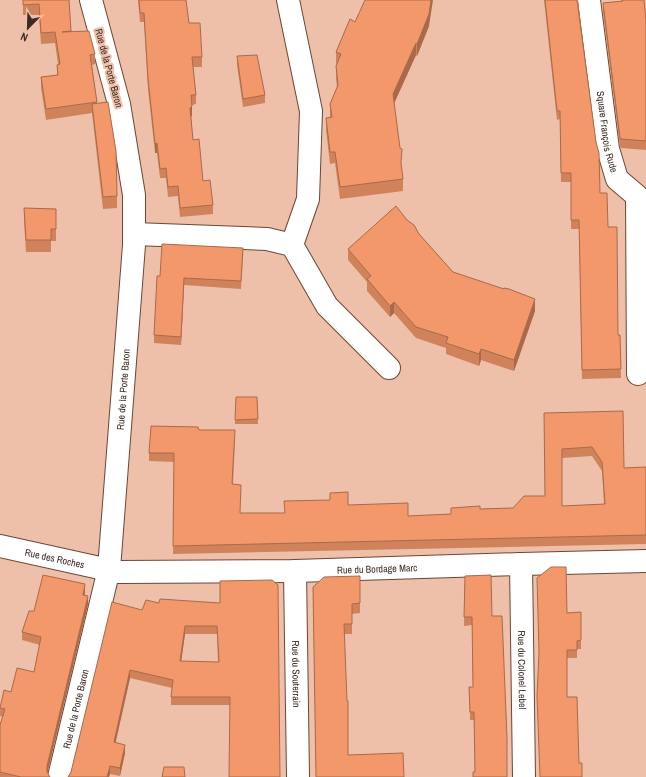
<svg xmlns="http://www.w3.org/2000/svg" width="646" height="777" font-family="'Archivo Narrow',sans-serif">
<rect width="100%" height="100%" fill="#eec0aa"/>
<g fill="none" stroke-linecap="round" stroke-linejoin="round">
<g stroke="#6d4633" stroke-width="24">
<g id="minor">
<polyline points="288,0 311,111 308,199 292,245"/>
<path id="s1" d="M589 0 608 149 617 179 637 196 638 374"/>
<polyline points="134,234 267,239 292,245 327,306 389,368"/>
<path id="s2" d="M0 546 118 572 295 571 521 564 646 561"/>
<path id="s3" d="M521 564 524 777"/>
<path id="s4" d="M295 571 298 777"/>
<path id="s5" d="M59 777 109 569 134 245V195L119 104 91 0"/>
</g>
</g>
<use href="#minor" stroke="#fff" stroke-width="22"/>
</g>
<g fill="#d0835b" fill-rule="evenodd">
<polygon points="23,0 69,0 71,31 95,54 95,64 92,65 97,104 117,196 117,208 103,209 92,113 46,120 41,88 41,77 57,75 57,65 58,64 55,43 41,44 39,15 23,15"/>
<polygon points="138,0 186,0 189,23 202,57 202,67 193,67 196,95 196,104 192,105 192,116 191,116 193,140 203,181 213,205 213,214 180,217 178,196 168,197 166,178 160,178 157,153 155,153 148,89 144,22 140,22"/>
<polygon points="544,0 578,0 600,193 608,227 618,335 620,335 621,378 582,379 579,229 571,229 571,182 561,182 560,119 557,120"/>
<polygon points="621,0 644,0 646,20 646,150 621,148 620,146 603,12 603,3 622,1"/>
<polygon points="355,22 429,26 417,56 416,55 394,103 403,179 403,191 340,199 335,163 330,164 326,130 326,118 330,117 330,104 337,88 336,78 336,66 337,64 336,63 336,52"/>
<polygon points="237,56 265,95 265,103 243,107 237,65"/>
<polygon points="24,208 56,209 56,241 51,241 51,252 26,252 24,221"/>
<polygon points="419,234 453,272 535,311 514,371 481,360 479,366 446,354 446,348 416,338 394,313 390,317 367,291 367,282 348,260 348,249"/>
<polygon points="243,256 241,289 184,285 181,345 154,343 154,335 160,276"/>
<polygon points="257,397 258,424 235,424 235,420"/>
<path d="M544 413 624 468 646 467V544L173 554 174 462 149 461V453L199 430 235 439 233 484 240 513H284L348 505 408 516 451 514 480 509 513 508 545 496ZM592 456 602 471 604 504 562 506V458Z"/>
<polygon points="491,575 475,772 474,720 470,720 469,687 473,687 472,625 464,626 465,576"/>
<polygon points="360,576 360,613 352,614 352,634 345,634 316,777 313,587"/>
<path d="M272 580 230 705H171V697L172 688 130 678 115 742 125 753 120 776 110 774 109 777H68L71 772 142 610 159 603H220ZM185 634H217L218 662H181Z"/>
<polygon points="85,592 85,596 88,604 47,773 50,777 0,777 0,725 3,717 0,716 0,708 11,692 34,672 40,645 22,640 22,632 34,611"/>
<polygon points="581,612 581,649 577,649 577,658 567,658 567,697 582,777 539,656 567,613"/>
</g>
<g fill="#a96a4a">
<polygon points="431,0 433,0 429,26 417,56 417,44"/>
<polygon points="416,43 416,55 393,106 393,94"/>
<polygon points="192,106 192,116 190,117 190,108"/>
<polygon points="157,143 157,153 155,153 155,144"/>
<polygon points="184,278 184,285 181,345 181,337"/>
<polygon points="535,299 535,311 514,371 514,360"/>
<polygon points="394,302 394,313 390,317 390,306"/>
<polygon points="481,349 481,360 479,366 479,354"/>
<polygon points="85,584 85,592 83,603 83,595"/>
<polygon points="88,596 88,604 47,774 47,766"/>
<polygon points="185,626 185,634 180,670 180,661"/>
<polygon points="130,670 130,678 114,750 114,742"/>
<polygon points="125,745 125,753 120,776 120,768"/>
<polygon points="110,766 110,774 109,777 107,777"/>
</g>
<g fill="#f2986a" stroke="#a96a4a" fill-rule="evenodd">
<polygon points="23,0 69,0 71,31 62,32 89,31 95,54 90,55 97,102 46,109 41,77 58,75 57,65 60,64 55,32 41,33 39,4 23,5"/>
<polygon points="139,0 186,0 189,23 200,23 202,57 192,57 196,95 191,95 192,106 190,108 193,140 199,139 203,181 210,180 213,205 180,208 178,186 168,187 166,168 160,169 157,143 155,144 148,79 144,13 140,13"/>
<polygon points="365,0 431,0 429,14 417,44 416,43 393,94 400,148 402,149 401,163 403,179 340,187 335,152 330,152 326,118 332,117 330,104 338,85 336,66 341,54 336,52 350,19 355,22"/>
<polygon points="545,0 577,0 596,142 599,153 600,193 607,193 608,227 617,227 618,335 620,335 621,369 582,370 579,220 571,220 571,173 561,173 560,111 557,111"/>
<polygon points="622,0 644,0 646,20 646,141 621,139 620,138 603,3 623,1"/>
<polygon points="257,55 265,95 243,99 237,56"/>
<polygon points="108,102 116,151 117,196 103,197 92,104"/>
<polygon points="396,206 407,220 414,225 419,234 453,272 504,289 504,288 509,289 535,299 514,360 481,349 479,354 446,343 448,337 416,327 394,302 390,306 367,279 371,276 348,249"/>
<polygon points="24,208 56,209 56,229 51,229 51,240 26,240"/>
<polygon points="162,244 243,248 241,281 184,278 181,337 154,335 157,276 160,276"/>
<polygon points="236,397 257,397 258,419 235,420"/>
<path d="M623 411 624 468 646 467V535L173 546 174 453H149L151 426 198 427 199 430H235L232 484 241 485 240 513H285L284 501 330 500V493L348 492V505L408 503V516L451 514V508L480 506V509L513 508 524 496H545L544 413ZM592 447 602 462 605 504 562 506V449Z"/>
<polygon points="551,567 566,567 567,613 581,612 581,640 577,641 577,650 567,650 567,697 577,697 579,763 582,763 582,777 540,777 537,696 539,652 537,578"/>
<polygon points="43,575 85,584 83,595 88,596 47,766 47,772 50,777 21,777 0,772 0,725 5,709 0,708 4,690 11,692 17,668 34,672 41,637 22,632 29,611 34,611"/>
<polygon points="491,575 492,616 502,616 507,738 507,777 473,777 473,772 475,772 474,712 470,712 469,687 473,687 472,617 464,617 465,576"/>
<polygon points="360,576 360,603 352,604 352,624 344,624 347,701 348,701 348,755 403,753 404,777 316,777 313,587 324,577"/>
<path d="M272 580 278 585 280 777H229L230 697H171L173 680 130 670 114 742 125 745 120 768 110 766 107 777H68L71 772 112 602 142 610 146 600 159 603 160 599 220 603V581ZM185 626H217L219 662 180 661Z"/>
<polygon points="164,767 184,767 185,777 162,777"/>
</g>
<g text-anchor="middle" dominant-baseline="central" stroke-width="4" stroke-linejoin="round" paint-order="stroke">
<g font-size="10" fill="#3d2b22" stroke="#eec0aa">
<text transform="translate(109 68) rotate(75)">Rue de la Porte Baron</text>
<text stroke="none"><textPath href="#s1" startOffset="133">Square François Rude</textPath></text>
<text stroke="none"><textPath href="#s5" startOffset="394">Rue de la Porte Baron</textPath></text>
<text stroke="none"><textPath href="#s2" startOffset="56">Rue des Roches</textPath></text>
<text stroke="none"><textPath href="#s2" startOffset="380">Rue du Bordage Marc</textPath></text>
<text stroke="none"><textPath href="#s3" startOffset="106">Rue du Colonel Lebel</textPath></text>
<text stroke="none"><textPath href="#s4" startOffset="103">Rue du Souterrain</textPath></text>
<text stroke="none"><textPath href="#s5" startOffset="70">Rue de la Porte Baron</textPath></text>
</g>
</g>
<g transform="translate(28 28) rotate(203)" stroke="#eec0aa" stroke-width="3" paint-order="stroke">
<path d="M0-3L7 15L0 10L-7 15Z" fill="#3d2b22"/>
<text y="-6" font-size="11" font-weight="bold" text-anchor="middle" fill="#3d2b22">N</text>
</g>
</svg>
